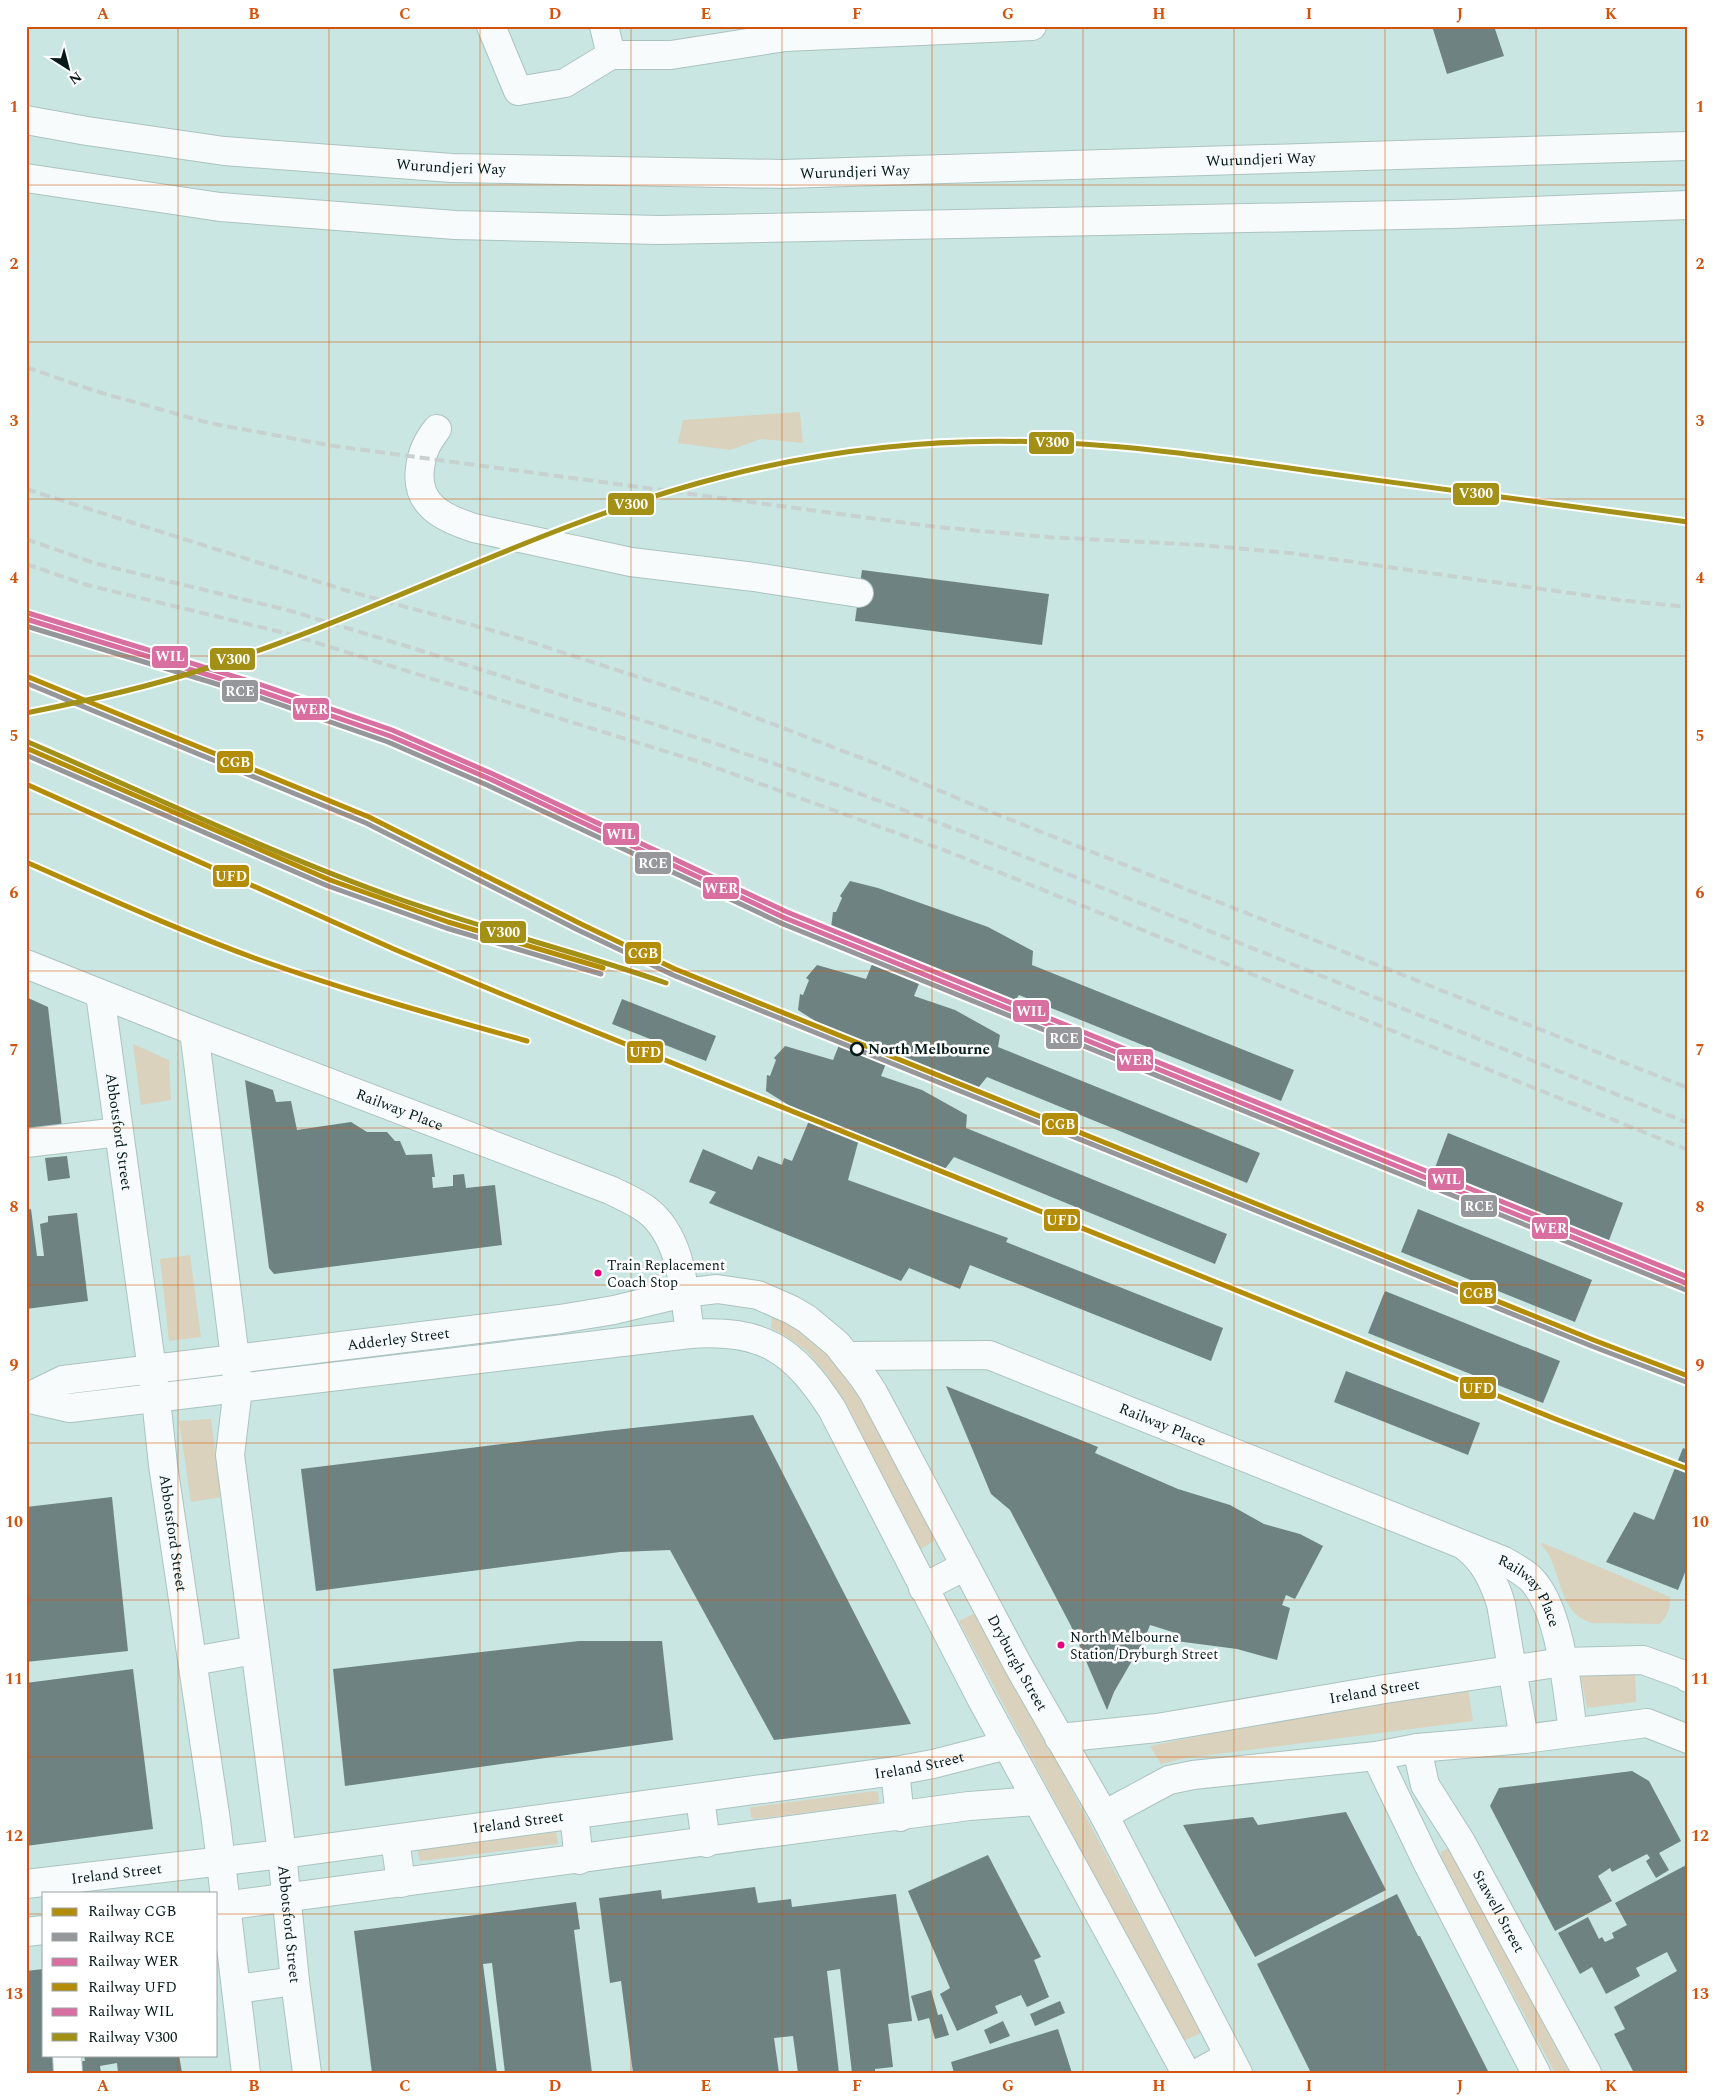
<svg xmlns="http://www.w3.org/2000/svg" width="1714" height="2099" font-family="Spectral,serif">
<rect width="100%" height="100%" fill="#c9e6e3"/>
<g fill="#dad2bc">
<polygon points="800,412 803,443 761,439 730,450 678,443 683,420"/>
<polygon points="133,1044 169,1060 171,1100 141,1105"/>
<polygon points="190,1255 201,1337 169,1341 160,1259"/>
<polygon points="772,1317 792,1325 826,1349 850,1378 933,1535 935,1539 934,1541 921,1549 917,1547 843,1404 827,1375 807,1351 783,1334 771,1328"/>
<polygon points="211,1419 221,1497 191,1502 179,1421"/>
<path d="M1543 1543 1670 1597C1672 1606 1666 1619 1659 1624L1592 1623C1556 1612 1563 1568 1541 1544Z"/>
<polygon points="977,1612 1201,2033 1183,2041 959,1621"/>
<polygon points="1635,1671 1636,1702 1587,1708 1580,1672"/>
<polygon points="1468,1689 1473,1721 1186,1758 1161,1764 1150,1746 1350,1706"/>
<polygon points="875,1791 878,1792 879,1801 876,1804 754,1819 751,1817 750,1808 753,1807"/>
<polygon points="556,1832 558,1842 557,1844 421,1861 419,1859 418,1852 420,1849"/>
<polygon points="1448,1848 1453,1851 1569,2073 1555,2073 1441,1857 1441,1852"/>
</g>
<g fill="#6e8282">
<polygon points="1432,26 1494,26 1504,56 1447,74"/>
<polygon points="862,570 1049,594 1042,645 855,621"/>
<polygon points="850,881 878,888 988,927 1033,951 1032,965 1294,1070 1281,1101 1019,995 1012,1005 963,992 923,974 914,996 955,1010 1000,1035 998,1047 1260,1153 1247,1183 987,1077 978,1088 929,1075 889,1056 881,1076 922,1090 967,1115 966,1128 1227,1234 1215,1264 954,1157 945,1169 896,1156 859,1139 848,1180 1008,1238 1006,1242 1223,1328 1211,1361 970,1265 960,1289 909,1268 901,1281 709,1203 716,1192 689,1182 703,1149 752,1170 758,1156 782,1165 784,1158 792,1161 811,1116 790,1106 766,1091 767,1075 770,1076 776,1060 774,1058 785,1046 833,1060 843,1035 823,1026 798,1010 800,994 803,995 809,980 806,978 817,965 866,979 877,952 831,928 833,912 836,912 842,898 840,896"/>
<polygon points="26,997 48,1007 63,1136 26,1140"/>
<polygon points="622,999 716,1036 706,1061 612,1024"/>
<polygon points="245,1080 273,1090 276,1102 291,1101 297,1130 351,1122 367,1132 387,1132 395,1141 400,1141 406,1155 432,1154 435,1177 432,1177 433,1188 453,1186 453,1175 464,1174 466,1188 495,1185 502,1245 274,1274 269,1268"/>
<polygon points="1448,1133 1623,1203 1608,1243 1433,1173"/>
<polygon points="67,1156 70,1178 48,1181 45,1158"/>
<polygon points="31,1209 37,1256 44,1256 40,1224 48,1222 48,1216 77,1213 88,1301 26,1309 26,1210"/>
<polygon points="1418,1209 1592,1280 1575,1322 1401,1252"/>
<polygon points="1385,1291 1560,1361 1543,1403 1368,1333"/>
<polygon points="1346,1371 1480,1423 1468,1455 1334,1402"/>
<polygon points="946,1386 1098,1447 1095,1453 1178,1489 1230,1505 1264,1524 1300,1534 1323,1546 1295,1599 1286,1595 1282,1605 1290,1608 1277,1660 1237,1649 1176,1641 1179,1634 1150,1625 1144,1640 1114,1692 1107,1710 1071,1626 1010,1510 991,1494"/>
<polygon points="753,1415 911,1724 774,1740 670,1550 620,1552 316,1591 301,1469 605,1431"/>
<polygon points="1683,1448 1688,1450 1688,1565 1678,1590 1606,1562 1634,1512 1654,1520"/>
<polygon points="112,1497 128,1651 26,1662 26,1507"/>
<polygon points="579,1641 662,1641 673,1740 345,1786 333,1669"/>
<polygon points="133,1669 153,1829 26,1846 26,1683"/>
<polygon points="1632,1771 1649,1781 1681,1841 1659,1853 1669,1870 1656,1878 1646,1861 1650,1858 1647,1854 1612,1872 1610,1868 1598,1876 1612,1901 1555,1931 1490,1806 1499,1788"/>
<polygon points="1346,1812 1386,1890 1255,1957 1183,1825 1253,1817 1258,1825"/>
<polygon points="988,1855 1041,1957 1034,1960 1049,1997 1027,2007 1021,1995 995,2006 998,2013 957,2031 940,1994 950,1988 908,1891"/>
<polygon points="1688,1864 1688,2073 1634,2073 1614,2034 1625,2029 1614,2007 1677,1971 1671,1960 1667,1952 1636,1968 1640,1976 1606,1994 1592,1967 1580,1974 1558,1933 1588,1917 1599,1939 1602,1937 1605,1942 1614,1938 1612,1933 1627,1925 1615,1903"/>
<polygon points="755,1887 758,1903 791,1899 792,1907 896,1894 912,2021 888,2024 893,2067 875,2069 875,2073 852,2073 840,1969 827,1971 839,2073 798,2073 793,2036 774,2038 779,2073 633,2073 621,1981 610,1983 599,1898 661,1890 662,1899"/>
<polygon points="1397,1894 1418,1936 1420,1936 1489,2073 1311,2073 1257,1964"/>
<polygon points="576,1902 580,1929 574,1930 592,2073 505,2073 492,1963 483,1964 497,2073 372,2073 354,1931"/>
<polygon points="44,1969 44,2055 55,2055 57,2073 26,2073 26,1971"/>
<polygon points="931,1990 938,2015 942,2014 949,2035 935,2039 929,2018 918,2021 911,1996"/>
<polygon points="1060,2001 1065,2013 1035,2026 1030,2014"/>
<polygon points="1003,2021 1010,2036 990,2044 984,2030"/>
<polygon points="1058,2029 1072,2073 954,2073 951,2062"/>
<polygon points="84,2055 179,2055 182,2073 118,2073 117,2063 100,2066 101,2073 81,2073 79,2061 85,2061"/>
</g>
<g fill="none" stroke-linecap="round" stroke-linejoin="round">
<g stroke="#acc3c0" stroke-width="30">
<g id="minor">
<polyline points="491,26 518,91 565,83 611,55 671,55 785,37 1032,26"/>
<polyline points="604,26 611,55"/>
<path d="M437 429C427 442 422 452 420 468 415 505 443 518 474 528L631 562 754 577 859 593"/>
<path id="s1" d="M26 964 194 1031 610 1190C623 1196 636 1202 647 1210 683 1238 684 1292 690 1334"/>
<path id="s2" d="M100 994 156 1399 163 1465 216 1821 246 2073"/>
<path id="s3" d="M194 1031 235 1358 238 1388 230 1455 282 1854 295 1981 307 2073"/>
<polyline points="26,1143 119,1132"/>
<path id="s4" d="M848 1356 989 1355 1504 1561C1513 1566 1522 1571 1530 1578 1561 1608 1567 1690 1573 1732"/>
<path id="s5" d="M26 1398 63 1380 560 1319 614 1310 684 1293 717 1289 758 1295 792 1310 807 1319 837 1344 863 1377 873 1392 1018 1665 1104 1815 1238 2073"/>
<path d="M26 1398 70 1408 690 1334C763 1329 793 1349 832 1409L981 1698 1186 2073"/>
<path d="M1467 1548C1485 1562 1494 1582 1501 1604L1524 1739"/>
<polyline points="923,1588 965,1566"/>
<polyline points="193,1661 255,1650"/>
<path id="s6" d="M1059 1738 1157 1728 1385 1689 1563 1662 1643 1660 1687 1676 1688 1678"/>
<path id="s7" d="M1417 1748 1425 1785 1461 1842 1587 2073"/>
<polyline points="1376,1756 1427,1862 1536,2073"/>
<polyline points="895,1771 900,1817"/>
<polyline points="700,1798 706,1843"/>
<polyline points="574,1815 579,1860"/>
<polyline points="1104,1815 1169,1780 1193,1775 1376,1756 1417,1748 1524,1739 1647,1723 1688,1739"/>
<polyline points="395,1839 401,1883"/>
<path id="s8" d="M26 1884 282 1854 895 1771 933 1764 1007 1745"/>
<polyline points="216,1907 969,1806 1037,1801"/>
<polyline points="26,1932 44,1930"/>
<polyline points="236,1989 295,1981"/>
<polyline points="67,2055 68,2073"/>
<polyline points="1198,2073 1229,2056"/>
</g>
</g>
<g stroke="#acc3c0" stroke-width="30">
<g id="highway">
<path id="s9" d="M26 120 87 131 224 151 452 168 783 174 1688 146"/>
<polyline points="26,178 220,207 455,225 659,230 1451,214 1688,205"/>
</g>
</g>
<use href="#minor" stroke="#f7fbfb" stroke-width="28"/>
<use href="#highway" stroke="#f7fbfb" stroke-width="28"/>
<g stroke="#c7d1cf" stroke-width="4" stroke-dasharray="10 5" stroke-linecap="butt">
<polyline points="26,367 95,391 209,423 334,446 937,527 1047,537 1201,545 1290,553 1619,600 1688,607"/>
<polyline points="26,489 348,591 512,636 715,702 877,764 971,804 1688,1088"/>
<polyline points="26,539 94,563 291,611 406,646 711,742 839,786 963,832 1688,1123"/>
<polyline points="26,564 87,585 285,633 703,763 949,852 1688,1150"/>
</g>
<g stroke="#fff" stroke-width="9">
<g id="rail-1">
<polyline points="26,676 369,817 581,924 675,969 1596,1341 1688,1376"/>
<polyline points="26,748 330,880 448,922 603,968"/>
</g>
</g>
<g stroke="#fff" stroke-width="9">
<g id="rail-2">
<polyline points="26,626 253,695 388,742 487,785 783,924 1686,1290"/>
<polyline points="26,683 366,823 578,930 673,975 1594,1347 1686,1382"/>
<polyline points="26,755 328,886 446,928 601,974"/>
</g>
</g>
<g stroke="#fff" stroke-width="9">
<polyline id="rail-3" points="26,619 254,689 390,736 490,779 785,918 1688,1284"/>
</g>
<g stroke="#fff" stroke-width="9">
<g id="rail-4">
<polyline points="26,784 396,950 504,995 1558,1420 1688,1469"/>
<path d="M26 862C103 896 180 931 260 960 347 991 437 1016 527 1041"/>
</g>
</g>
<g stroke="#fff" stroke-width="9">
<polyline id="rail-5" points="28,613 256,683 392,730 493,774 787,912 1688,1277"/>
</g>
<g stroke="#fff" stroke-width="9">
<g id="rail-6">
<path d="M26 713C86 701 144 688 201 670 379 614 543 522 725 476 827 450 934 438 1040 442 1140 445 1240 461 1339 475 1455 491 1571 506 1688 522"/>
<path d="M28 742C151 795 272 854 399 899 487 930 578 952 666 983"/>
</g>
</g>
<use href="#rail-1" stroke="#b48d08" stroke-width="5"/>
<use href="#rail-2" stroke="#95979a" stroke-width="5"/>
<use href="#rail-3" stroke="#d96fa0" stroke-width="5"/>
<use href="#rail-4" stroke="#b48d08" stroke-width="5"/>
<use href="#rail-5" stroke="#d96fa0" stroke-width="5"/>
<use href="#rail-6" stroke="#a39016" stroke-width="5"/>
</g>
<path fill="none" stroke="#d1530d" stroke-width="1" stroke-opacity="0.55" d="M178 26V1893M329 26V2073M480 26V2073M631 26V2073M782 26V2073M932 26V2073M1083 26V2073M1234 26V2073M1385 26V2073M1536 26V2073M26 185H1688M26 342H1688M26 499H1688M26 656H1688M26 814H1688M26 971H1688M26 1128H1688M26 1285H1688M26 1443H1688M26 1600H1688M26 1757H1688M26 1914H44M216 1914H1688M178 2055V2073"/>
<circle fill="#fff" stroke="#051a19" stroke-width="2.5" cx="857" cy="1049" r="6"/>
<g fill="#e5007d" stroke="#fff" stroke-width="2">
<circle cx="598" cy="1273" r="4.5"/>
<circle cx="1061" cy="1645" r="4.5"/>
</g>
<g text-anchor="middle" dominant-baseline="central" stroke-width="5" stroke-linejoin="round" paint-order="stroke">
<g font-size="14" fill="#051a19" stroke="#fff" text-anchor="start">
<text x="607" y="1265">Train Replacement<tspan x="607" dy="17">Coach Stop</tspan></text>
<text x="1070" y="1637">North Melbourne<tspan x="1070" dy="17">Station/Dryburgh Street</tspan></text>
</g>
<g font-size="15" fill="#051a19" stroke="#fff">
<text stroke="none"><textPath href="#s9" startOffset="1238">Wurundjeri Way</textPath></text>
<text stroke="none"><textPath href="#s9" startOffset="428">Wurundjeri Way</textPath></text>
<text stroke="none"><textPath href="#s9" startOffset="832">Wurundjeri Way</textPath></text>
<text stroke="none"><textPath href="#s1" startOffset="401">Railway Place</textPath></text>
<text stroke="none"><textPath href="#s2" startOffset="139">Abbotsford Street</textPath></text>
<text stroke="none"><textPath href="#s5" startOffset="379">Adderley Street</textPath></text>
<text stroke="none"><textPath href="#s4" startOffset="328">Railway Place</textPath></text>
<text stroke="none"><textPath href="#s2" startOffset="544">Abbotsford Street</textPath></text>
<text stroke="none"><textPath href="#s4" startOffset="736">Railway Place</textPath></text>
<text stroke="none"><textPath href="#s5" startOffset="1204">Dryburgh Street</textPath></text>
<text stroke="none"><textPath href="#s6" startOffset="319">Ireland Street</textPath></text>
<text stroke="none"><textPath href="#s8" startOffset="901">Ireland Street</textPath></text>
<text stroke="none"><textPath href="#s8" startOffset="496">Ireland Street</textPath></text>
<text stroke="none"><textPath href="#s8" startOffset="91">Ireland Street</textPath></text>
<text stroke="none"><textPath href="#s7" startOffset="184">Stawell Street</textPath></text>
<text stroke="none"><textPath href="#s3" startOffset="900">Abbotsford Street</textPath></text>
</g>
<g font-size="15" font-weight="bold" fill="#051a19" stroke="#fff" text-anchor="start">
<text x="868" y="1049">North Melbourne</text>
</g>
</g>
<g stroke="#fff" stroke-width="2">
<rect x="1028" y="431" width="47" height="24" rx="5" fill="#a39016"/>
<rect x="1452" y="482" width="48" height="24" rx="5" fill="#a39016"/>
<rect x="607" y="492" width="48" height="24" rx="5" fill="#a39016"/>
<rect x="151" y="645" width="38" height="24" rx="5" fill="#d96fa0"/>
<rect x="209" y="647" width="47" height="24" rx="5" fill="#a39016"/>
<rect x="221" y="679" width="38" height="24" rx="5" fill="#95979a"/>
<rect x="292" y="697" width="38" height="24" rx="5" fill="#d96fa0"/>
<rect x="216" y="750" width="38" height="24" rx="5" fill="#b48d08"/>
<rect x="602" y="822" width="38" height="24" rx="5" fill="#d96fa0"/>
<rect x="634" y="851" width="38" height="24" rx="5" fill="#95979a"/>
<rect x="212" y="864" width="38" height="24" rx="5" fill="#b48d08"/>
<rect x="702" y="876" width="38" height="24" rx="5" fill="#d96fa0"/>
<rect x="479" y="920" width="48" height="24" rx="5" fill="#a39016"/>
<rect x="624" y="941" width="38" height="24" rx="5" fill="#b48d08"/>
<rect x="1012" y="999" width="38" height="24" rx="5" fill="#d96fa0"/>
<rect x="1045" y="1026" width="38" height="24" rx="5" fill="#95979a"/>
<rect x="626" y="1040" width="38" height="24" rx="5" fill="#b48d08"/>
<rect x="1116" y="1048" width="38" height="24" rx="5" fill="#d96fa0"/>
<rect x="1041" y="1112" width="38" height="24" rx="5" fill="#b48d08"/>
<rect x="1427" y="1167" width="38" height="24" rx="5" fill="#d96fa0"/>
<rect x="1460" y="1194" width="38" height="24" rx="5" fill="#95979a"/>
<rect x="1043" y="1208" width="38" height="24" rx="5" fill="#b48d08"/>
<rect x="1531" y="1216" width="38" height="24" rx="5" fill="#d96fa0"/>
<rect x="1459" y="1281" width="38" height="24" rx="5" fill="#b48d08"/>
<rect x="1459" y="1376" width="38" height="24" rx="5" fill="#b48d08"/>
</g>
<g font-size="14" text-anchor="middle" font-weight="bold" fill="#fff">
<text x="1052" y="447">V300</text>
<text x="1476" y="498">V300</text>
<text x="631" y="509">V300</text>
<text x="170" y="661">WIL</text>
<text x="233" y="664">V300</text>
<text x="240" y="696">RCE</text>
<text x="311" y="714">WER</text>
<text x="235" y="767">CGB</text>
<text x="621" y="839">WIL</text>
<text x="653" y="868">RCE</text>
<text x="231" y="881">UFD</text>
<text x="721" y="893">WER</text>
<text x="503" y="937">V300</text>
<text x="643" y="958">CGB</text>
<text x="1031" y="1016">WIL</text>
<text x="1064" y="1043">RCE</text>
<text x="645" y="1057">UFD</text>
<text x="1135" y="1065">WER</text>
<text x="1060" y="1129">CGB</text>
<text x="1446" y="1184">WIL</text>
<text x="1479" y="1211">RCE</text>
<text x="1062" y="1225">UFD</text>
<text x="1550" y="1233">WER</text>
<text x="1478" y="1298">CGB</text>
<text x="1478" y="1393">UFD</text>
</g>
<rect width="1714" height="2099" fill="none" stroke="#ffffff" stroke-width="55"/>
<rect x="42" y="1892" width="175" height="165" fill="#ffffff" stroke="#9ba3a3"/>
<rect x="52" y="1908" width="25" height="8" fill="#b48d08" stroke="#9ba3a3"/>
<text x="88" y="1916" font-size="15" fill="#051a19">Railway CGB</text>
<rect x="52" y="1933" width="25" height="8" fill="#95979a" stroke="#9ba3a3"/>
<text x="88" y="1942" font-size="15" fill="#051a19">Railway RCE</text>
<rect x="52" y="1958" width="25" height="8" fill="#d96fa0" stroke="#9ba3a3"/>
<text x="88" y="1966" font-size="15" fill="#051a19">Railway WER</text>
<rect x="52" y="1983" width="25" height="8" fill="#b48d08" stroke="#9ba3a3"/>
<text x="88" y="1992" font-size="15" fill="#051a19">Railway UFD</text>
<rect x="52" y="2008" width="25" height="8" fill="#d96fa0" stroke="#9ba3a3"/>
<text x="88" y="2016" font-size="15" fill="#051a19">Railway WIL</text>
<rect x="52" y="2033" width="25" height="8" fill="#a39016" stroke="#9ba3a3"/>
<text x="88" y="2042" font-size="15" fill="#051a19">Railway V300</text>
<g transform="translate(68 68) rotate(144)" stroke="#ffffff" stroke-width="4" paint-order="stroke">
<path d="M0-4L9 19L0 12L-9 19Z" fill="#051a19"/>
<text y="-8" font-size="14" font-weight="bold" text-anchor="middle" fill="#051a19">N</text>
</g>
<rect x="28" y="28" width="1658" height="2044" fill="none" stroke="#d1530d" stroke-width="2"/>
<g font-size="16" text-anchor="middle" font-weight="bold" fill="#d1530d">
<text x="103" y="19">A</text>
<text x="254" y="19">B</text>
<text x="405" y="19">C</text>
<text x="555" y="19">D</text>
<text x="706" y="19">E</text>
<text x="857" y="19">F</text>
<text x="1008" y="19">G</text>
<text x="1159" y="19">H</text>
<text x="1309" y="19">I</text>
<text x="1460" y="19">J</text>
<text x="1611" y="19">K</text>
<text x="14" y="112">1</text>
<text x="1700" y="112">1</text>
<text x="14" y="269">2</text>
<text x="1700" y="269">2</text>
<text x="14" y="426">3</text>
<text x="1700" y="426">3</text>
<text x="14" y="583">4</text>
<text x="1700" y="583">4</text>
<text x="14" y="741">5</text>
<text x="1700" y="741">5</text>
<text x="14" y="898">6</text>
<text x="1700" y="898">6</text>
<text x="14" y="1055">7</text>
<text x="1700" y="1055">7</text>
<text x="14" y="1212">8</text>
<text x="1700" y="1212">8</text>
<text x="14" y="1370">9</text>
<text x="1700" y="1370">9</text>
<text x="14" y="1527">10</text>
<text x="1700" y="1527">10</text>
<text x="14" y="1684">11</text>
<text x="1700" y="1684">11</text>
<text x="14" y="1841">12</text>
<text x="1700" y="1841">12</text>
<text x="14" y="1999">13</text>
<text x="1700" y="1999">13</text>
<text x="103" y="2091">A</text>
<text x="254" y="2091">B</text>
<text x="405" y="2091">C</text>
<text x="555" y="2091">D</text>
<text x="706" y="2091">E</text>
<text x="857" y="2091">F</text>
<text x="1008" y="2091">G</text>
<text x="1159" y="2091">H</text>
<text x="1309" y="2091">I</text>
<text x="1460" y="2091">J</text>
<text x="1611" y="2091">K</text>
</g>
</svg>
